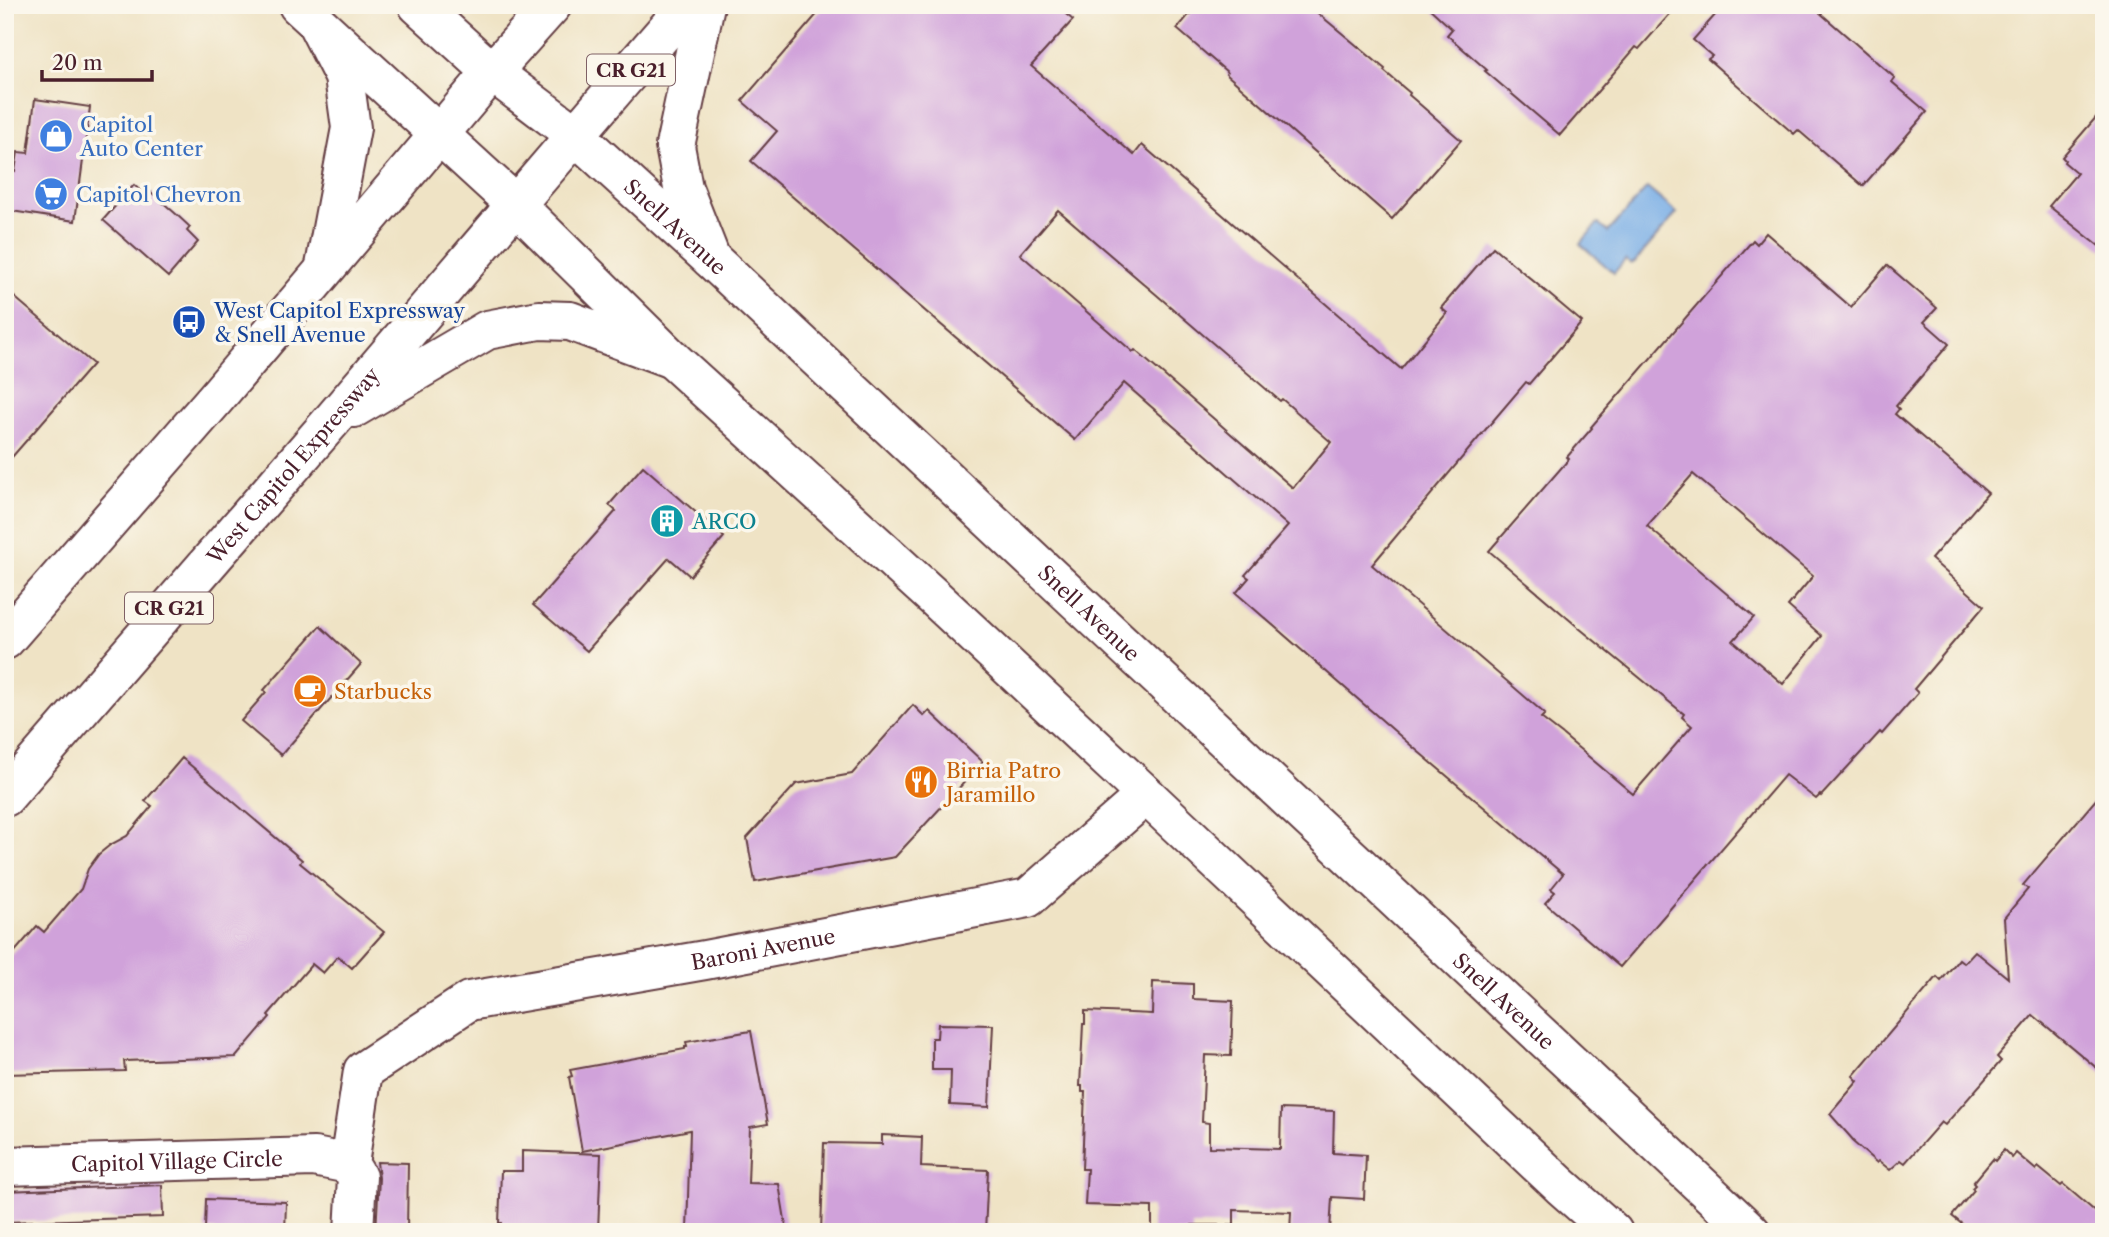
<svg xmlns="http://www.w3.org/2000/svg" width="2109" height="1237" font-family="'Libre Caslon Text',serif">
<rect width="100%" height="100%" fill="#fbf7ec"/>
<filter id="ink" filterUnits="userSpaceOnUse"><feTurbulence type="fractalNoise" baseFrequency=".0143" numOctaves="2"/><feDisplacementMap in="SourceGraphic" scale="14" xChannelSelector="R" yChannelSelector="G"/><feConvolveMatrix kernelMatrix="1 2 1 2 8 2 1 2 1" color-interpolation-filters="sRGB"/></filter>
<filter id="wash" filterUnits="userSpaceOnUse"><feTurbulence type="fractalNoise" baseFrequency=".00686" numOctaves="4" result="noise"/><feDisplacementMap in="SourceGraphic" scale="28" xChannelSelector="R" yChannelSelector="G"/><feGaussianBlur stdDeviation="1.57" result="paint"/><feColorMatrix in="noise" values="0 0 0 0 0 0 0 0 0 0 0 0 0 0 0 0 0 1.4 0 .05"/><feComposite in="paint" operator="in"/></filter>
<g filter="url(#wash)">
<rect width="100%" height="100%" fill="#efe3c5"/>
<polygon fill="#78ade6" stroke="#616688" stroke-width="2" points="1647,188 1677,213 1635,262 1631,264 1625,260 1614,273 1580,244 1598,223 1608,232"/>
<g id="blocks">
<g fill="#d0a2da" fill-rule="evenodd">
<path d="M825 5H1055L1073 20 1031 66 1134 155 1142 145 1401 369 1447 313 1441 308 1493 247 1582 322 1529 384 1526 382 1486 429 1372 565 1545 714 1541 718 1563 735 1633 794 1692 726 1682 717 1684 714 1579 628 1489 551 1569 459 1567 457 1592 428 1591 427 1753 240 1757 244 1766 233 1851 307 1887 265 1937 308 1924 322 1949 344 1896 406 1899 409 1895 414 1988 493 1931 559 1984 606 1914 689 1918 693 1882 734 1880 732 1821 796 1820 795 1816 799 1785 775 1620 967 1545 903 1555 892 1551 889 1563 874 1414 748 1236 593 1249 578 1245 575 1288 526 1124 383 1075 440 751 161 777 131 742 101ZM1058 210 1280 401 1282 399 1331 442 1293 488 1135 350 1133 352 1020 254ZM1693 474 1813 576 1788 606 1822 636 1783 684 1733 641 1754 617 1647 526Z"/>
<polygon points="1197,5 1308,5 1385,69 1384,71 1410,93 1409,95 1461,140 1392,219 1226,74 1227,72 1177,29"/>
<polygon points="1426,5 1678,5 1639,49 1636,47 1560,135 1485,71 1487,70 1447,35 1452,29"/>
<polygon points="1724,5 1811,5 1895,78 1892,82 1927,112 1863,186 1798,130 1794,134 1751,97 1708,59 1712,56 1693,40"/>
<polygon points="35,99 90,107 75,221 5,210 11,170 15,171 18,152 28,153"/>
<polygon points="2104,108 2104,250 2049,206 2077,173 2064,162 2065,160 2062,157"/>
<polygon points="134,185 146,196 151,192 176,214 190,227 187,231 198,242 168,277 103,220"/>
<polygon points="5,289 93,364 5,465"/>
<polygon points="643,466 724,537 690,576 669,558 587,651 533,605 616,511 609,505"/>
<polygon points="320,626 361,664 281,755 241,721 266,692 264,690"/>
<polygon points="913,705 924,716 929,711 983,762 895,857 755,882 747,838 796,784 852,774"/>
<polygon points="182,758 302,860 300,863 384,932 352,968 338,956 323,973 312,964 268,1015 270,1017 236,1057 124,1061 125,1071 5,1074 5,963 37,926 44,932 81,889 88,869 99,854 110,845 127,836 152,806 145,801"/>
<polygon points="2104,790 2104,1074 2033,1015 1997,1057 2001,1061 1945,1125 1941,1122 1905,1163 1901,1160 1890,1170 1879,1161 1877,1163 1853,1142 1854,1141 1830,1114 1858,1081 1853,1076 1937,977 1941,981 1959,959 1964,963 1975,951 2008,978 2004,918 2028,889 2023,885"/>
<polygon points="1153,982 1193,984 1193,999 1233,1001 1231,1056 1205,1055 1202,1122 1209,1123 1209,1147 1280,1149 1281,1109 1334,1111 1333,1153 1366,1155 1364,1199 1332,1197 1330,1232 1290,1232 1291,1212 1234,1210 1234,1225 1192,1225 1192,1232 1152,1232 1152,1207 1085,1205 1087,1169 1082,1169 1085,1092 1082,1092 1082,1086 1080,1086 1083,1024 1085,1024 1085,1011 1152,1014"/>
<polygon points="938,1024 993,1025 989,1107 950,1105 951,1070 932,1070 932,1038 937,1038"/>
<polygon points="751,1031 768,1124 750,1127 748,1183 779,1184 787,1232 687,1232 690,1130 582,1151 569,1077 572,1076 570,1070 685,1049 685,1047 687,1047 686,1042"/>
<polygon points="882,1135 922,1137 921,1167 988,1170 985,1232 821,1232 824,1143 882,1144"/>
<polygon points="2004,1150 2012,1158 2016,1153 2036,1170 2038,1167 2061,1186 2063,1184 2104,1219 2104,1232 1972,1232 1952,1216 1974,1190 1972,1188 1975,1185 1973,1183 1993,1159 1995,1161"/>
<polygon points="522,1151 601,1154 598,1231 502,1231 502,1223 499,1223 501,1171 522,1171"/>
<polygon points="377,1162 408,1163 407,1232 376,1232 379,1178"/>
<polygon points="162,1185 163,1217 5,1222 5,1191"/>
<polygon points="206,1199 286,1202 285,1232 216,1232 216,1230 205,1229"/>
</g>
</g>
</g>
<g filter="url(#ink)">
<use href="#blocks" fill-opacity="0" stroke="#633c42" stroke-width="2"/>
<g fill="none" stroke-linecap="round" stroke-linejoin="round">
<g stroke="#633c42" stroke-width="42">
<g id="minor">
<path id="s1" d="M5 1166 314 1157 349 1164"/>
<path id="s2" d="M354 1232 357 1177 349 1164 363 1071 469 1001 705 960 1028 898 1146 795"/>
</g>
</g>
<g stroke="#633c42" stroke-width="42">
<g id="major">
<polyline points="298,5 516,205 672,359 936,599 1146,795 1561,1186 1613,1232"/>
<path id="s3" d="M418 5 492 72 574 134 711 259 1751 1232"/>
</g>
</g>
<g stroke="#633c42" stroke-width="42">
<g id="highway">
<polyline points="705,5 675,146 683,188 711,259"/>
<polyline points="316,22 344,77 351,128 325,266"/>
<polyline points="354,408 487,330 539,320 570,321 672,359"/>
<polyline points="5,640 215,399 492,72 552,5"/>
<path id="s4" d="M5 797C115 671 225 545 334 418 452 280 568 142 688 5"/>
</g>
</g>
<use href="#minor" stroke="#fff" stroke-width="38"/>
<use href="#major" stroke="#fff" stroke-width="38"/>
<use href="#highway" stroke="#fff" stroke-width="38"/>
</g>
</g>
<defs>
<g id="shop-disc" transform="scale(1.75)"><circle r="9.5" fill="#3f7fe0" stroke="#fbf7ec"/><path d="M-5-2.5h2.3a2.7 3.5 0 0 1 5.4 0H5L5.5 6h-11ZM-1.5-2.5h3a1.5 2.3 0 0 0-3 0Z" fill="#fff"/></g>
<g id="supermarket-disc" transform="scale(1.75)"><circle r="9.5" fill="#3f7fe0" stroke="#fbf7ec"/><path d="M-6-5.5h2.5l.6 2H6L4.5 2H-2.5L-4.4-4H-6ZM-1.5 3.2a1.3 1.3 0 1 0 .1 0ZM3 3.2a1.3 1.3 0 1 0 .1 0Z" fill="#fff"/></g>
<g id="bus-disc" transform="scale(1.75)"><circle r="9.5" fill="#1a4fb4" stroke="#fbf7ec"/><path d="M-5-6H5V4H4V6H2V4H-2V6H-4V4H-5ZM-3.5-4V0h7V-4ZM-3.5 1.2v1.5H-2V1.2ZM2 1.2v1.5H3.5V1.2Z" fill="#fff"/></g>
<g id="building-disc" transform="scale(1.75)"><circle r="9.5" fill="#0f9aa8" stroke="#fbf7ec"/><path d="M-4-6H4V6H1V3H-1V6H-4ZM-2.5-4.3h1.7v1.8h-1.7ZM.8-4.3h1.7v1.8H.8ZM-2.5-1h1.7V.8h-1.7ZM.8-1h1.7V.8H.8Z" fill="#fff"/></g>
<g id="cafe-disc" transform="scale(1.75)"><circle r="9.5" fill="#e8710a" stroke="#fbf7ec"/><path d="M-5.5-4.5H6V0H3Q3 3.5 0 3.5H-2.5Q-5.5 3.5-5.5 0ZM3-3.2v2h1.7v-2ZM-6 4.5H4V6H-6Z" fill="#fff"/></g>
<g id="restaurant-disc" transform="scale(1.75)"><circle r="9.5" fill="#e8710a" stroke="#fbf7ec"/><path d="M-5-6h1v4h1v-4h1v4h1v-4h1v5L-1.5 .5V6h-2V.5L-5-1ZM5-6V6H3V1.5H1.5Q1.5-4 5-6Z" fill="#fff"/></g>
</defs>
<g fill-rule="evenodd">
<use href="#shop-disc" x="56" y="136"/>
<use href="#supermarket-disc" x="51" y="194"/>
<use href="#bus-disc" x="189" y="322"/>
<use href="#building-disc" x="667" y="521"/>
<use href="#cafe-disc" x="310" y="691"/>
<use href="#restaurant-disc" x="921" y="782"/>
</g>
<g text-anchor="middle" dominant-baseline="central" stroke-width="7" stroke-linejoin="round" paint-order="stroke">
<g fill="#fbf7ec" stroke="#7f6065" stroke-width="2">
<rect x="587" y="54.5" width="88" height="31" rx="5"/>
<rect x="125" y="592.5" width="88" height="31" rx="5"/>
</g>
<g font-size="19" font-weight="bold" fill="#4a1f2b">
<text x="631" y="70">CR G21</text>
<text x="169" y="608">CR G21</text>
</g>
<g font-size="21" fill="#366cbe" stroke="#fbf7ec" text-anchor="start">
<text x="80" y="124">Capitol<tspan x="80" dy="24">Auto Center</tspan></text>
<text x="76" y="194">Capitol Chevron</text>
</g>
<g font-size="21" fill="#4a1f2b" stroke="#fbf7ec">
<text stroke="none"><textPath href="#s3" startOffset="340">Snell Avenue</textPath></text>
<text stroke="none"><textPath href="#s4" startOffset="439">West Capitol Expressway</textPath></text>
<text stroke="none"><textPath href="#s3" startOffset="906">Snell Avenue</textPath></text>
<text stroke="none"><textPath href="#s2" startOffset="590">Baroni Avenue</textPath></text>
<text stroke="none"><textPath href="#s3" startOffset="1474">Snell Avenue</textPath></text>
<text stroke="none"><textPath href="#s1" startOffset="172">Capitol Village Circle</textPath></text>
</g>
<g font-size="21" fill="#164399" stroke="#fbf7ec" text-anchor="start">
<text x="214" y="310">West Capitol Expressway<tspan x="214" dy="24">&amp; Snell Avenue</tspan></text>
</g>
<g font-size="21" fill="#0d838f" stroke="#fbf7ec" text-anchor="start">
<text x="692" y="521">ARCO</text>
</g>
<g font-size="21" fill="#c56008" stroke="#fbf7ec" text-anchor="start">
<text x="334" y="691">Starbucks</text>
<text x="946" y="770">Birria Patro<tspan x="946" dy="24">Jaramillo</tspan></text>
</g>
</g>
<rect width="2109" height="1237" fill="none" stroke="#fbf7ec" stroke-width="28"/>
<path d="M42 70v10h110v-10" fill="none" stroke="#4a1f2b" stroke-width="3.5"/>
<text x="52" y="70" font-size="21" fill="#4a1f2b" stroke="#fbf7ec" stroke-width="5" paint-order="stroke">20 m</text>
</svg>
